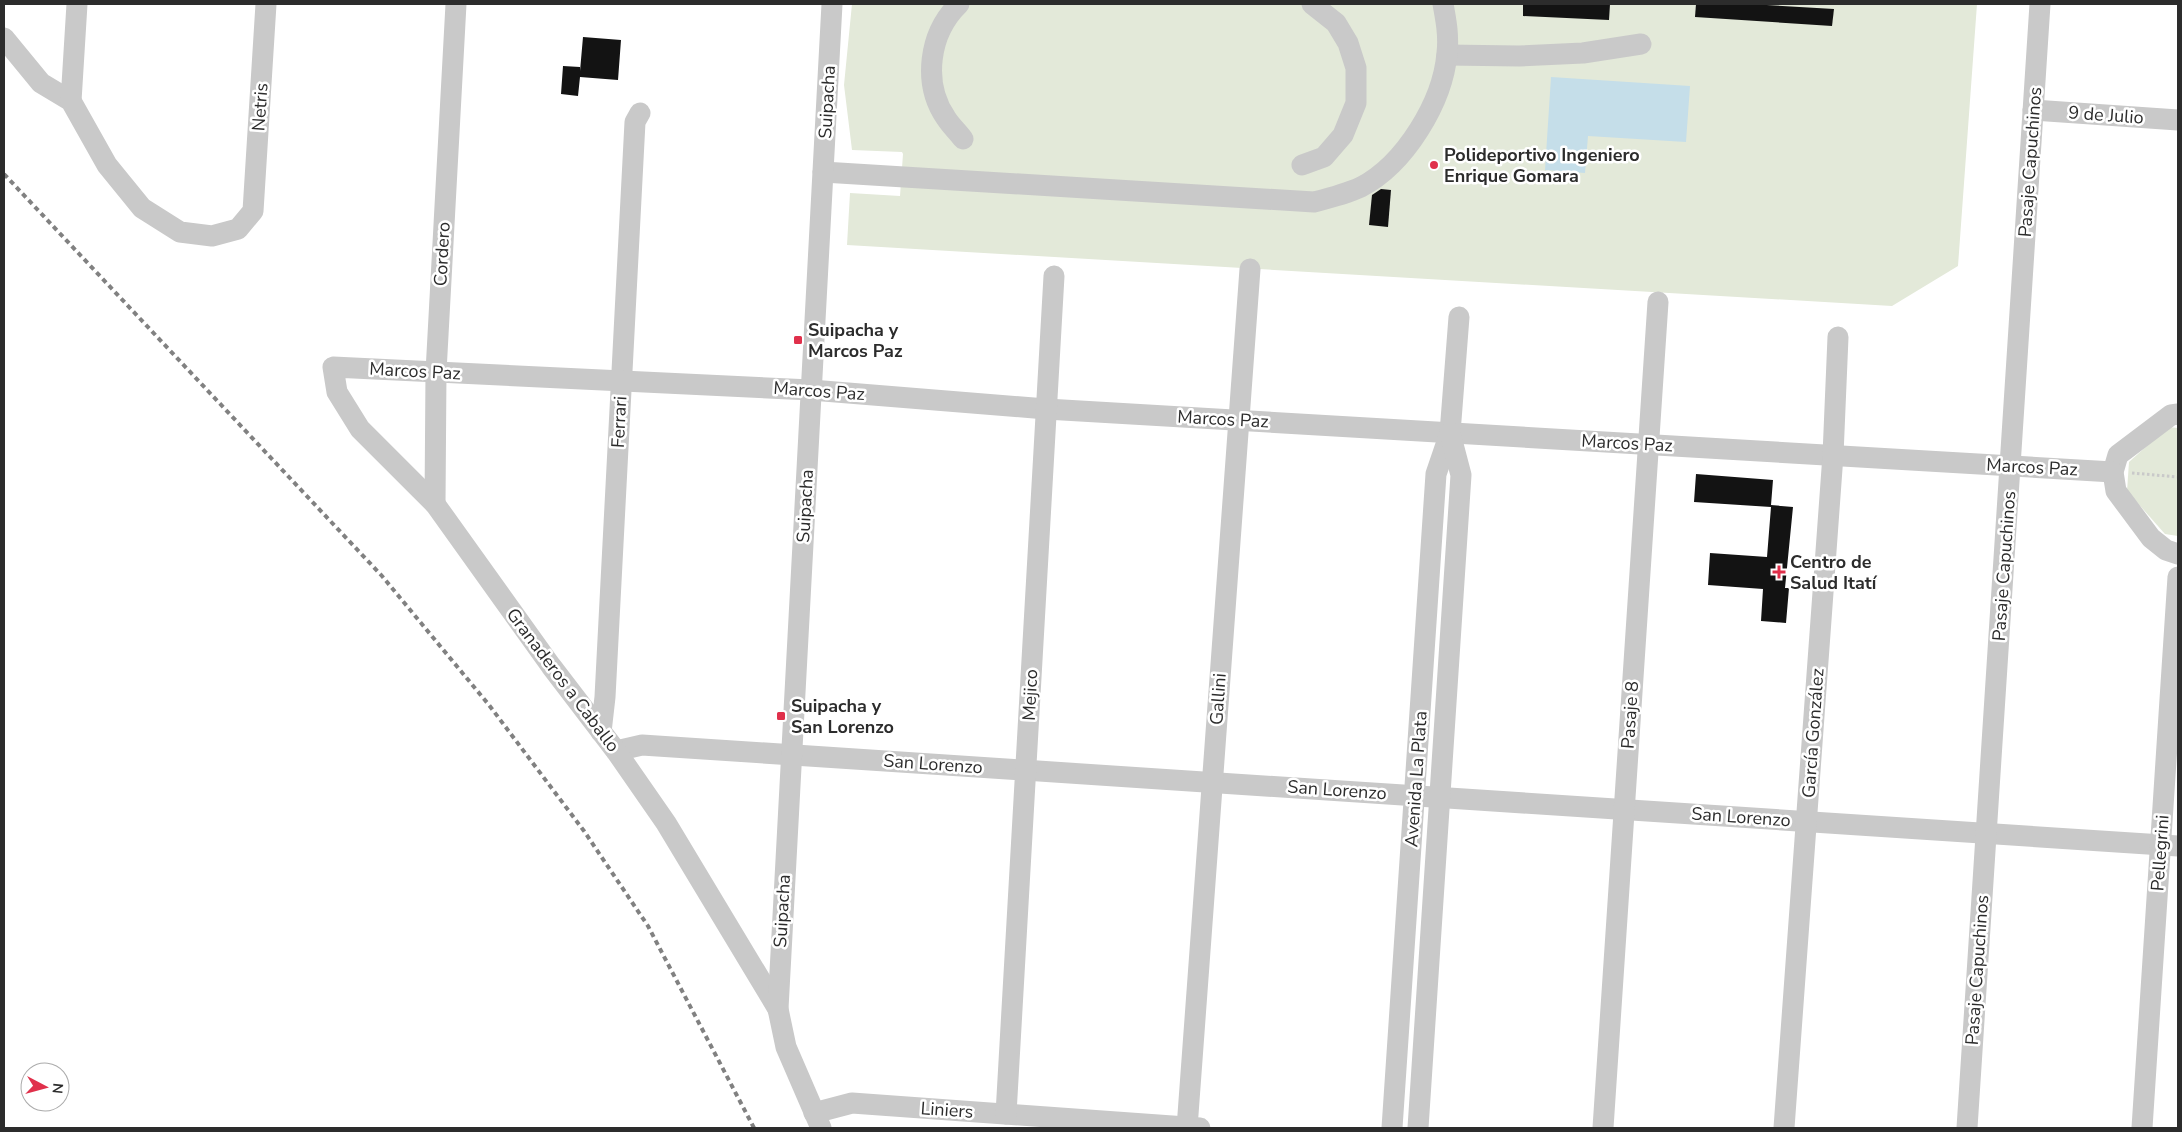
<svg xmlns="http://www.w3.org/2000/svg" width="2182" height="1132" font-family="'Nunito Sans',sans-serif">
<rect width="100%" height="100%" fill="#fff"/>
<g fill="#e3e9d9">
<polygon points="852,4 1977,4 1958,266 1892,306 847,245 850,193 900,196 903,154 902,152 852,150 844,85"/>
<polygon points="2168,427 2178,428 2178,536 2165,534 2127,491 2129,462"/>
</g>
<polygon fill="#c5dee9" points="1551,77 1690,86 1686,142 1588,136 1585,173 1545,170"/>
<g fill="#131313">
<polygon points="1523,4 1610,4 1609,20 1523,16"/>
<polygon points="1696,4 1749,4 1834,9 1832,26 1695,17"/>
<polygon points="583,37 621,40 618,80 580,77 578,96 561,94 563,66 580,67 580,71"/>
<polygon points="1381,189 1391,190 1388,227 1369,225 1372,195"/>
<polygon points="1696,474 1773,480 1771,505 1793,507 1785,588 1789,588 1786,623 1761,621 1763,589 1708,585 1710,553 1767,557 1771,507 1694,502"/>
</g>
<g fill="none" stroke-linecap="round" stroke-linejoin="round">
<polyline stroke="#c9c9c9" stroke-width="3" stroke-dasharray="2.5 2.5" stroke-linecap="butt" points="2132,473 2178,477"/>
<g stroke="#c9c9c9" stroke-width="21">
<path d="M959 4C929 33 922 83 946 118 951 126 958 132 963 139"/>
<polyline points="4,38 41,83 71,101 107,165 142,208 180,232 212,236 238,229 253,211 266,4"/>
<polyline points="1447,55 1519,56 1583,53 1641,44"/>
<polyline points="71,101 77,4"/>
<polyline points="2033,110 2178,120"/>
<polyline points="1302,165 1324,157 1343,135 1356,103 1356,68 1348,43 1336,23 1312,4"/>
<path d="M823 172 1314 202C1330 198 1346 194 1361 187 1405 164 1443 102 1447 53 1449 36 1446 20 1443 4"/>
<polyline points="2178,414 2171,415 2118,455 2113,472 2116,491 2151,538 2166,550 2178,554"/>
<polyline points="435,504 436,372 456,4"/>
<polyline points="601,732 605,697 635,122 640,113"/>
<polyline points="616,751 642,745 2178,846"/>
<polyline points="778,1009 666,823 616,751 551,666 435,504 360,429 337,392 333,367 811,390 1046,409 2113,472"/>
<polyline points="814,1113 852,1103 1200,1128"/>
<polyline points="1006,1114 1054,276"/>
<polyline points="821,1128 786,1047 778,1009 832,4"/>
<polyline points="1187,1128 1250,269"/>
<polyline points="1392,1128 1436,474 1450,433 1459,317"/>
<polyline points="1418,1128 1461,475 1450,433"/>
<polyline points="1603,1128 1658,302"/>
<polyline points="1784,1128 1833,455 1838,337"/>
<polyline points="1967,1128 2040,4"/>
<polyline points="2142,1128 2178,577"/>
</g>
<polyline stroke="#818181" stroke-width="4" stroke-dasharray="5 4" stroke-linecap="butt" points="4,174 382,576 489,705 584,831 648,926 754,1128"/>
</g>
<g fill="#e0304b" stroke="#fff" stroke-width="2">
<circle cx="1434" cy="165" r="5"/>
<rect x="793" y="335" width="10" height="10" rx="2.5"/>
<path d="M1776.5 564.5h5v5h5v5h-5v5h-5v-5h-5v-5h5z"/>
<rect x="776" y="711" width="10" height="10" rx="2.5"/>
</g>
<g text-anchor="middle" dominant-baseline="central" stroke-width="5" stroke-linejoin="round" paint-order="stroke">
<g font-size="18" fill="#2c2c2c" stroke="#fff">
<text transform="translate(827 102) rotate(-87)">Suipacha</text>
<text transform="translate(260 107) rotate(-86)">Netris</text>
<text transform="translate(2106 115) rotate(4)">9 de Julio</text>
<text transform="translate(2030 162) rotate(-86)">Pasaje Capuchinos</text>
<text transform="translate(442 254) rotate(-87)">Cordero</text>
<text transform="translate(415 371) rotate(3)">Marcos Paz</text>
<text transform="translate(819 391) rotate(4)">Marcos Paz</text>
<text transform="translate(1223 419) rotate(3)">Marcos Paz</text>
<text transform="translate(619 422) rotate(-87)">Ferrari</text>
<text transform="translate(1627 443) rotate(3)">Marcos Paz</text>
<text transform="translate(2032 467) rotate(3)">Marcos Paz</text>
<text transform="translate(805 506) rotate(-87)">Suipacha</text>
<text transform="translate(2004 566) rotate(-86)">Pasaje Capuchinos</text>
<text transform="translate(563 680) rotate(53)">Granaderos a Caballo</text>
<text transform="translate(1030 695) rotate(-87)">Mejico</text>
<text transform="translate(1218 699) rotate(-86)">Gallini</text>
<text transform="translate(1630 715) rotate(-86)">Pasaje 8</text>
<text transform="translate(1813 733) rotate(-86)">García González</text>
<text transform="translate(933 764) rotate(4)">San Lorenzo</text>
<text transform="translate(1416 779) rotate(-86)">Avenida La Plata</text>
<text transform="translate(1337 790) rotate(4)">San Lorenzo</text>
<text transform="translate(1741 817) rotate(4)">San Lorenzo</text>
<text transform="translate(2160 853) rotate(-86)">Pellegrini</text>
<text transform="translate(782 911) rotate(-87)">Suipacha</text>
<text transform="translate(1977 970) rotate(-86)">Pasaje Capuchinos</text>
<text transform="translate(947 1110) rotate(4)">Liniers</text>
</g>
<g font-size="18" font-weight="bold" fill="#2c2c2c" stroke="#fff" text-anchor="start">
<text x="1444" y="155">Polideportivo Ingeniero<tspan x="1444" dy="21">Enrique Gomara</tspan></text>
<text x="808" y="330">Suipacha y<tspan x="808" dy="21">Marcos Paz</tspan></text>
<text x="1790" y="562">Centro de<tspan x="1790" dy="21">Salud Itatí</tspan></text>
<text x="791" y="706">Suipacha y<tspan x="791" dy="21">San Lorenzo</tspan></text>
</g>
</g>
<rect width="2182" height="1132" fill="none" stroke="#2c2c2c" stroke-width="10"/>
<g transform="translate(45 1087) rotate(96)"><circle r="24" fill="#ffffff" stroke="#ababab"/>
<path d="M0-4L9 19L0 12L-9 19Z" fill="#e0304b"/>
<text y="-8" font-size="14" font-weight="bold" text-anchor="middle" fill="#2c2c2c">N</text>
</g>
</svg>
